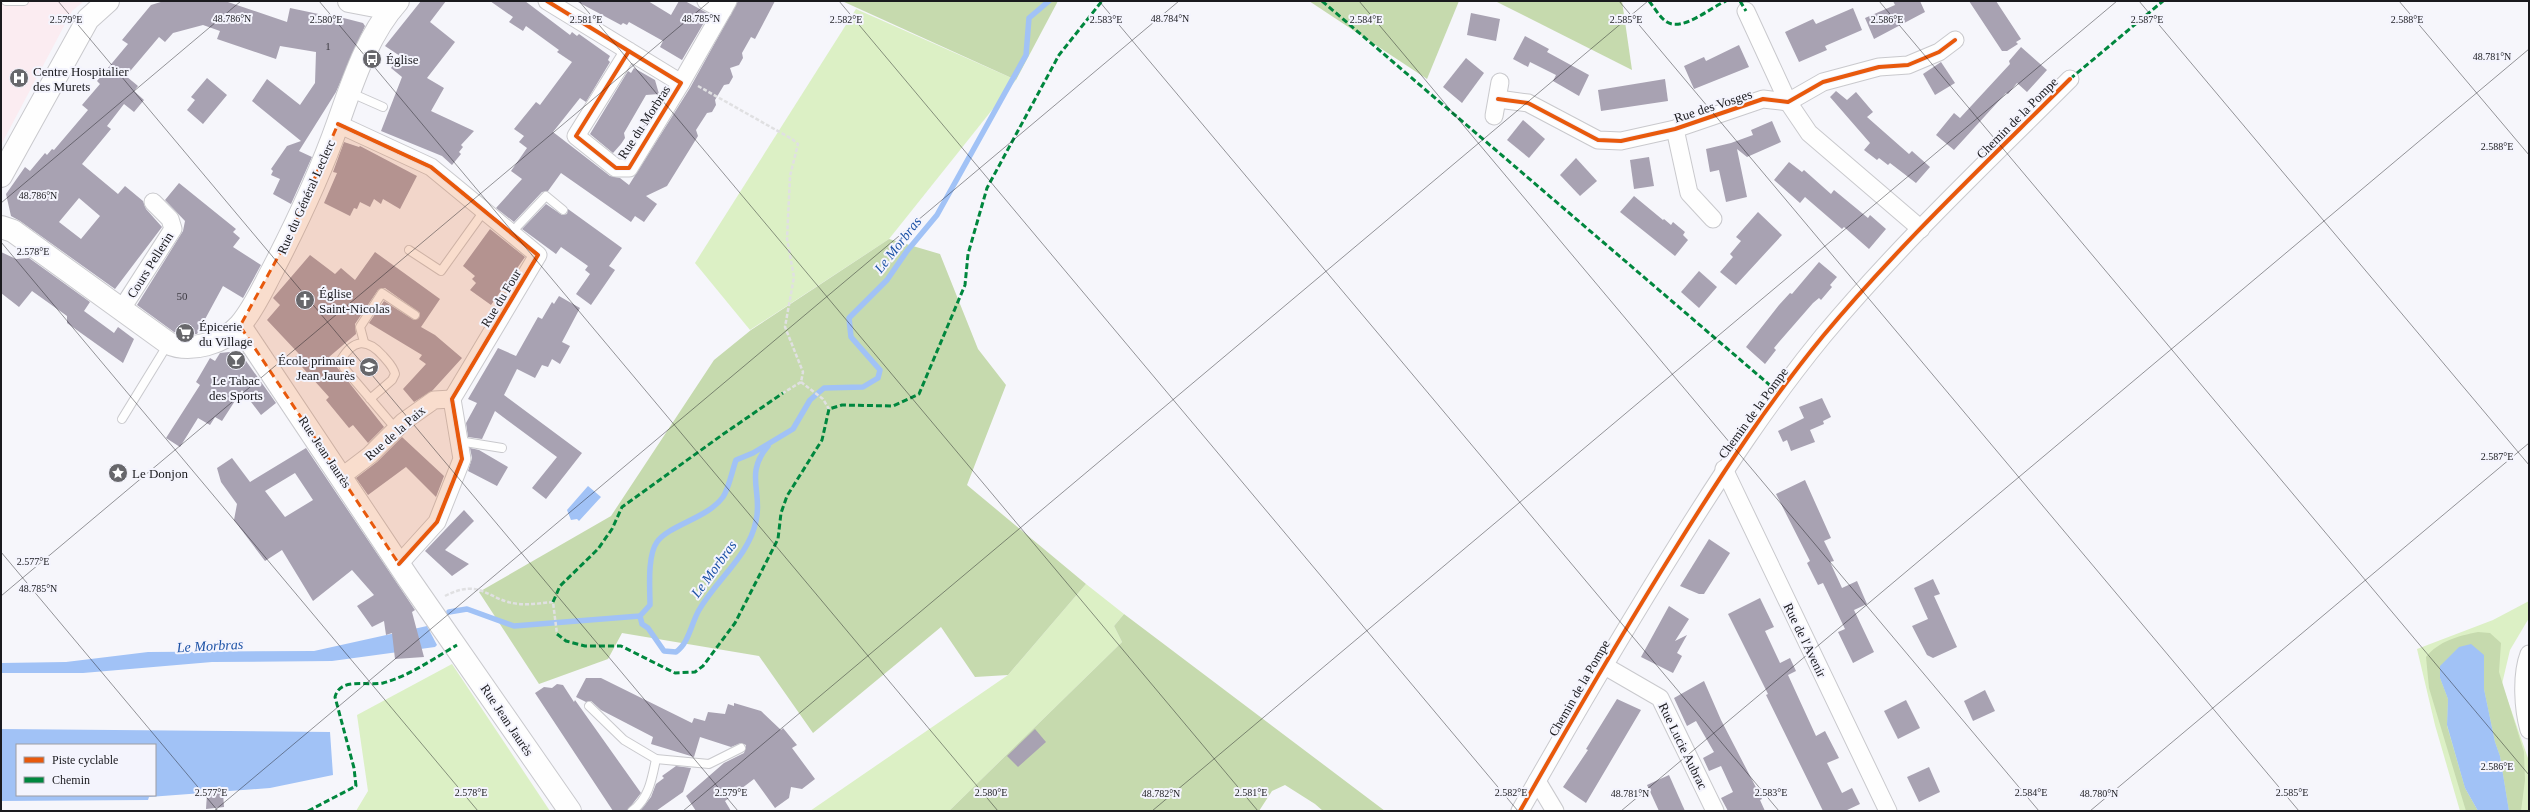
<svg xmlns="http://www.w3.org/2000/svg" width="2530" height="812" font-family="Georgia,serif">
<rect width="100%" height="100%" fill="#f6f6fb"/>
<polygon fill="#fbecf1" points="1,1 84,1 72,11 1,145"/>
<g fill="#dcf0c5">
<polygon points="856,9 1016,80 889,239 750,330 695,263"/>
<polygon points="1086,584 1124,614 1114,626 1122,642 949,811 810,811 1008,675"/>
<polygon points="2529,601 2529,618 2510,650 2502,684 2529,761 2529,811 2509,811 2507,805 2465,788 2478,811 2460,811 2435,725 2417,649 2493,620"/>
<polygon points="452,664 550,811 356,811 368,791 357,715"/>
</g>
<g fill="#c6daae">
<polygon points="842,1 1058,1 1016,80"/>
<polygon points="1309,1 1459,1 1427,79"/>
<polygon points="1495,1 1622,1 1632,70"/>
<polygon points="889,239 940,254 978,349 1006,385 967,485 1086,584 1008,675 975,677 941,627 813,733 759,656 622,633 608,659 539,684 479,592 611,516 714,360 751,330"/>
<polygon points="1124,614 1385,811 1323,811 1315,804 1285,785 1272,791 1259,811 949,811 1122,642 1114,626"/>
<path d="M2478 632 2490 633 2501 643 2499 672 2524 752 2525 780 2521 811H2509L2500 756 2495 742 2484 689 2483 655 2440 666V678L2448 699 2447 726 2465 788 2478 811H2466L2429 688 2426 657C2439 641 2458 636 2478 632Z"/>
</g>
<g fill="#a1c2f6" fill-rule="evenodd">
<polygon points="588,486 601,497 579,521 577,519 571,520 567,510"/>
<polygon points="427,626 437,645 435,647 332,661 212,662 83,673 1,673 1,663 66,662 148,652 314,651"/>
<polygon points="2471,644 2484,655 2484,689 2495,742 2500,756 2509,811 2478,811 2465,788 2447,725 2448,699 2440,678 2440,666 2459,647"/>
<path d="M1 729 330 732 333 775 270 788 149 797 148 800 1 801ZM17 745H155V795H17Z"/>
</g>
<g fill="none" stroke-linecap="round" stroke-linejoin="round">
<g stroke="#a1c2f6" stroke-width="5.5">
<path d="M449 612 467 609 514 626 640 616 650 605C650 589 647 556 657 542 669 525 708 518 723 497 729 488 732 471 736 460L753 453 793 429 810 400 824 388 863 387 878 378 880 370 851 337 849 318 887 280 907 251 937 215 1026 55 1029 18 1049 1"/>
<path d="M640 616 642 624 648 628 664 651 676 652C689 643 691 624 699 610 716 580 749 556 756 521 763 492 744 474 768 446"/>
</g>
</g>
<g fill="#a8a2b2" fill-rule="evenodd">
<path d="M164 1H225L287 22 290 8 328 16V14L363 23 365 26 336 92 299 151 312 157 291 204 273 194 280 179 271 175 273 171 271 169 287 146 301 141 252 101 267 79 300 105 315 83 316 52 280 46 276 59 217 39 220 31 203 25 173 33 165 42 159 37 126 76 138 86 134 91 144 100 134 112 124 104 107 126 111 129 82 164 118 194 125 186 143 201 146 209 162 227 115 289 20 221 11 216 6 194 25 167 30 171 45 153 47 155 52 149 54 150 88 110 82 105 100 84 97 81 128 44 122 40 151 5ZM79 198 100 216 81 239 59 222Z"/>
<polygon points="421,1 446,1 430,22 455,42 427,78 444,88 431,111 474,131 461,145 463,147 459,152 461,154 452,165 442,156 381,131 402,77 391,68 400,56 385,46"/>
<polygon points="490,1 525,1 570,35 572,32 577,36 579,34 610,56 608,60 610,62 586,102 580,98 553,132 610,176 620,178 629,185 690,88 738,1 775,1 755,39 751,37 742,53 743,58 739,65 730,68 733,77 729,84 724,85 715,100 716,105 712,112 707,113 696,130 698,136 667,186 646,196 657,204 644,222 635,216 631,222 561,173 548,191 542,192 514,222 496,208 522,179 511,171 527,148 519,142 524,136 514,129 536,102 540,105 572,62 557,52 559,50 526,26 523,31 509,22 513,17"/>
<polygon points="576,1 648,1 671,15 679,1 685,1 709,14 682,60 660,47 663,41 629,22 627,25 623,23 621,25"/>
<polygon points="1893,1 1920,1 1925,12 1874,39 1865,18 1895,5"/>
<polygon points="1969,1 1996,1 2021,39 2016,42 2018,44 2007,51 2002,51"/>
<polygon points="1853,8 1862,30 1825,46 1827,50 1799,62 1785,32 1813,19 1816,24"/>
<polygon points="1471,13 1500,19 1496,41 1467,35"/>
<polygon points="1525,36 1549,49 1547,52 1589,75 1579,96 1553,81 1556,75 1530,62 1528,67 1513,59"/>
<polygon points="1739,45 1749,67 1694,89 1684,66 1704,57 1706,61"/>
<polygon points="2021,47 2047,70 2027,92 2017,83 2008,94 2006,93 1954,150 1936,135 1954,113 1960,118 2010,64 2009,61"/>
<polygon points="1466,58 1484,73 1462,103 1443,87"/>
<polygon points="1941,62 1955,83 1935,95 1923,74"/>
<polygon points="634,68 655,80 659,94 646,95 624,133 625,138 621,144 613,153 590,134 628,71 631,73"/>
<polygon points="207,78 227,95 203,124 187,110 195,100 191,97"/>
<polygon points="1665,79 1668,101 1601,111 1598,90"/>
<polygon points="1836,91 1847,100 1856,92 1873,112 1867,117 1909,154 1912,151 1930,167 1916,183 1890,163 1888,165 1879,158 1877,160 1864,150 1870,143 1830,97"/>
<polygon points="1523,120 1545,139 1529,158 1507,140"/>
<polygon points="1772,121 1781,142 1747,157 1737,149 1747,197 1726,202 1719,170 1710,172 1706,149 1731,143 1753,135 1751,130"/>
<polygon points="344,142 359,147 360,146 417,176 400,209 383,199 381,204 374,199 370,207 360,202 357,209 354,208 350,216 324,203 337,173 333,172"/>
<polygon points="1649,157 1654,186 1634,189 1630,160"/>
<polygon points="1576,158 1597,181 1580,196 1560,175"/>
<polygon points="1789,162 1802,172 1804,170 1831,194 1834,190 1868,218 1870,215 1886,229 1869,249 1844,227 1842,229 1805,197 1800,203 1774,180"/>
<polygon points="179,183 236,229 233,232 240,238 233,247 261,265 243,298 223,286 197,334 195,334 174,332 137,305 183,231 185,221 165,200"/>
<polygon points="1634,196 1663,220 1664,219 1671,225 1673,222 1685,232 1683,235 1688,240 1675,256 1620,212"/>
<polygon points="546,204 562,215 567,214 568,209 622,248 609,266 615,270 591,305 576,294 590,274 585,270 588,266 561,247 556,254 522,229"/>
<polygon points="1758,212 1782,235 1736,285 1720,272 1733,257 1730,254 1741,241 1736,237"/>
<polygon points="490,229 525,257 491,305 470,290 476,283 472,279 475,276 463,266"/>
<polygon points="1,252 16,259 29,258 90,302 84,311 114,333 118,327 134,339 123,363 67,323 67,316 32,291 19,307 1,293"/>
<polygon points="375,252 440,299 421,327 435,335 462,358 432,391 414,402 403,389 426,364 419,359 422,355 369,323 384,301 414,320 419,318 420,313 385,288 378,290 355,324 356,334 329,357 384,427 368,443 353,425 349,428 326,400 329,397 294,358 299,354 267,320 280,305 273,298 310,255 335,274 341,268 355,280"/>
<polygon points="1819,262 1837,277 1830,285 1832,287 1821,300 1819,298 1813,303 1779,342 1774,348 1776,350 1765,364 1746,347 1779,305 1790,293 1792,294"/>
<polygon points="1699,271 1717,287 1699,308 1681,292"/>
<polygon points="559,296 580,308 562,342 570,346 560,364 552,359 548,367 542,365 535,378 517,369 504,395 582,453 546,499 532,488 557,457 495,411 482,439 468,437 466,423 477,403 468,399 498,348 516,356 538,317 542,319 552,302 554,304"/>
<polygon points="239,351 276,403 261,415 242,390 222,421 215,417 210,425 198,418 180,447 166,438 200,385 196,382 210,358 215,361 220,353"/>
<polygon points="1822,398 1831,417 1823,421 1824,424 1810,430 1815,442 1791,451 1787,440 1783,442 1778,431 1804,418 1799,407"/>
<polygon points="402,437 444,476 436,497 406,467 368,495 356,478 377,462"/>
<path d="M306 448 415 610 412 612 424 657 395 659 392 633 386 635 384 621 372 627 357 606 374 595 352 570 313 601 282 550 265 561 234 520 237 504 221 482 217 468 232 458 250 482ZM295 473 313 500 285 517 265 491Z"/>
<polygon points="470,448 479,450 508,467 497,486 468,471 472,458"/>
<polygon points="1805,480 1831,538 1824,541 1834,561 1830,562 1842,588 1857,581 1867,604 1854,610 1874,652 1853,663 1838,632 1845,629 1823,583 1818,585 1807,563 1810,561 1776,494"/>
<polygon points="464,510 474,521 445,550 469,564 452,576 425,551"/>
<polygon points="1709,539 1730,553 1704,594 1699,594 1680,586"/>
<polygon points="1933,579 1940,594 1934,596 1957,647 1933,658 1927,655 1912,626 1928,619 1914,588"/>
<polygon points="1760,598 1774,627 1765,631 1780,663 1790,658 1796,671 1788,675 1816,736 1825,731 1839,758 1827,763 1842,793 1852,788 1860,804 1845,811 1823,811 1766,695 1768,694 1728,614"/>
<polygon points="1669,606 1689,619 1675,641 1687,635 1677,653 1682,656 1673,673 1641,657"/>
<polygon points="586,678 601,678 692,723 694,718 705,721 708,712 725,714 728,704 734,706 734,703 761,711 781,730 783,728 797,745 792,748 815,779 802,789 791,787 789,798 775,808 754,779 725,801 731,811 696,811 686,796 724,763 744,753 746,745 741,743 731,747 700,737 694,757 651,744 653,737 601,710 591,701 586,702 576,697"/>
<polygon points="1704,681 1721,720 1762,799 1760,800 1765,811 1728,811 1721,798 1733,792 1721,766 1709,771 1703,758 1714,752 1696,721 1687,726 1674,698"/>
<polygon points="557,684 563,685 574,702 575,700 641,793 627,811 613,811 535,693 544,687 552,688"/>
<polygon points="1985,690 1995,711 1973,721 1964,701"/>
<polygon points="1617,699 1641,710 1586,803 1563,787 1588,750 1586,749"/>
<polygon points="1906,700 1920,728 1898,739 1884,711"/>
<polygon points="1035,729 1046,742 1018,767 1007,756"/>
<polygon points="676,766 691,768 683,792 656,811 640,811 651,797 656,784 664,778 662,776"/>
<polygon points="1929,767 1940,792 1919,802 1907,777"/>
<polygon points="1669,775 1685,811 1659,811 1647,785"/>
<polygon points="223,793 224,807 206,809 207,794"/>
</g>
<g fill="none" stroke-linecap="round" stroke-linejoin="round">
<g stroke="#c9c9cd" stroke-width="10">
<g id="service">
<polyline points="6,1 24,1"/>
<polyline points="349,92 383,107"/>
<polyline points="511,233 546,196 563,210"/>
<polyline points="409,250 441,271 484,211"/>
<polyline points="364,342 360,327 382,293 415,315"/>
<path d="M370 399 392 380 395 374C393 366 388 362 383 356 367 338 353 339 341 360L344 368 396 429"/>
<polyline points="122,419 168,344"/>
<polyline points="459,441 502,448"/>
<polyline points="589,706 624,740 656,759 709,764 741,748"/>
<path d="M632 811C649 799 652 778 656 759"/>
</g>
</g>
<g stroke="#c9c9cd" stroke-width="19">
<g id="minor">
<polyline points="547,1 681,83 629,168 616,168 576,136 629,51"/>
<polyline points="706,1 723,10"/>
<polyline points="1746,11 1788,102 1809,133 1921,229"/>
<polyline points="681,83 728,1"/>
<polyline points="1498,99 1528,103 1598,140 1621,141 1675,129 1763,99 1788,102 1823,82 1879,67 1908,65 1939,52 1955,40"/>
<polyline points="1494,116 1500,82"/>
<polyline points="338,124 431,167 538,255 452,399 462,459 437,522 399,564"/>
<polyline points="1675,129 1689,193 1713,219"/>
<polyline points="121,310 173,229 170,219 153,202"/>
<polyline points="1724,469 1888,811"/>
<polyline points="341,477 370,455 403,422 434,400 452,399"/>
<path d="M2529 654C2521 675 2523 709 2529 730"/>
<polyline points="1603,665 1660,698 1715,811"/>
<polyline points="1537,781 1555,811"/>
<path d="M1520 811C1571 721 1623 632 1678 544 1723 472 1769 402 1823 336 1899 245 1986 163 2070 79"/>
</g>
</g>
<g stroke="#c9c9cd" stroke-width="24">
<g id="secondary">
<polyline points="349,1 391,9"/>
<polyline points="1,176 88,19 108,1"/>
<path d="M1 227 13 231 168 343C190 353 224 343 240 325 253 310 262 290 271 273 296 225 320 174 338 123 353 81 368 34 398 1"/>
<polyline points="240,326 408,578 570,811"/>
</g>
</g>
<g stroke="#e0e0e2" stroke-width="2.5" stroke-dasharray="4 2" stroke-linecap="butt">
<polyline points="698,86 792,139 798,144 790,176 787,239 794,277 785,327 803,372 801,382 783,393"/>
<polyline points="801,382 823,399 829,409"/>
<path d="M445 596C482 577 487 601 519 604 530 605 542 603 553 602L557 634"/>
</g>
<use href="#service" stroke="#fefefe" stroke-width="8"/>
<use href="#minor" stroke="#fefefe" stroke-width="17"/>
<use href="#secondary" stroke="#fefefe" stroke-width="22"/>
<g stroke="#00873e" stroke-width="3" stroke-dasharray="6 3" stroke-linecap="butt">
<polyline points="1322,1 1779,393"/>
<path d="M1649 1C1654 7 1660 18 1667 22 1683 32 1711 7 1726 1"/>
<polyline points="1740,1 1746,11"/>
<polyline points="2070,79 2163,1"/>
<polyline points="553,602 560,586 598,549 612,529 622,507 722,435 783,393"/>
<polyline points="557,634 566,641 585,646 621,646 675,673 695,672 703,666 735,623 778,539 781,513 787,496 822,440 829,409 842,405 893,406 919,394 965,285 968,254 987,188 1059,55 1102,1"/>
<path d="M308 811 356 786 354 768 335 697C340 677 367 686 383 683 409 676 433 659 457 645"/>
</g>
<g stroke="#f4f4fd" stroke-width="6">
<g id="cycleway">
<polyline points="547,1 681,83 629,168 616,168 576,136 629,51"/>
<polyline points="1498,99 1528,103 1598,140 1621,141 1675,129 1763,99 1788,102 1823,82 1879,67 1908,65 1939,52 1955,40"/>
<polyline points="338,124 431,167 538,255 452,399 462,459 437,522 399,564"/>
<path d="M1520 811C1571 721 1623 632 1678 544 1723 472 1769 402 1823 336 1899 245 1986 163 2070 79"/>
</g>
</g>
<use href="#cycleway" stroke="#e8590c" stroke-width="4"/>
</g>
<path fill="#e8590c" fill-opacity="0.2" stroke="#e8590c" stroke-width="3" stroke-dasharray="8 5" stroke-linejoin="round" d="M338 124 431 167 538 255 452 399 462 459 437 522 399 564 240 326 290 235Z"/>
<path fill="none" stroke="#1a1a1e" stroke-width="1" stroke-opacity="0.45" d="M58 1 738 811M319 1 998 811M579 1 1258 811M839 1 1518 811M1099 1 1779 811M1359 1 2039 811M1619 1 2299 811M1879 1 2529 775M2139 1 2529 465M2399 1 2529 155M1 203 241 1M1 242 478 811M1 552 218 811M1 596 710 1M214 811 1179 1M683 811 1648 1M1152 811 2117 1M1621 811 2529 49M2090 811 2529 443"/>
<defs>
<g id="bus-disc" transform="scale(1)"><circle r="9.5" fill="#67676b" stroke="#f4f4fd"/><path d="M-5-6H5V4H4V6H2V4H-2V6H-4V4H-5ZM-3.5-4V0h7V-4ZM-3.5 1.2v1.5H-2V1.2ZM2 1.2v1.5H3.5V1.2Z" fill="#fff"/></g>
<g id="hospital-disc" transform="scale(1)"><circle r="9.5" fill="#67676b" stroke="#f4f4fd"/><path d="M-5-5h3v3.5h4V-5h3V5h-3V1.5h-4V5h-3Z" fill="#fff"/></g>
<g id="church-disc" transform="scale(1)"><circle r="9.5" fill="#67676b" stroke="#f4f4fd"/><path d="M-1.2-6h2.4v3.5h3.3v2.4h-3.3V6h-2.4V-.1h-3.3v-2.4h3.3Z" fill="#fff"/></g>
<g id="supermarket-disc" transform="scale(1)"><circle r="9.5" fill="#67676b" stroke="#f4f4fd"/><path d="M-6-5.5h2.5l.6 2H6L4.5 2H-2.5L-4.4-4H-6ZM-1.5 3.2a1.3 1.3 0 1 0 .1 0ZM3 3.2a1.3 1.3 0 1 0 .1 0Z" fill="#fff"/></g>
<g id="bar-disc" transform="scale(1)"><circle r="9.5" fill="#67676b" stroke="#f4f4fd"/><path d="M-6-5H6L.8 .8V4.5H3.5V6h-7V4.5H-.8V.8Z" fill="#fff"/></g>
<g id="school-disc" transform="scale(1)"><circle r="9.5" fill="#67676b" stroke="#f4f4fd"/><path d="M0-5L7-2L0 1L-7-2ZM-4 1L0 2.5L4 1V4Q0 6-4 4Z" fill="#fff"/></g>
<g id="sight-disc" transform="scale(1)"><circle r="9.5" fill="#67676b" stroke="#f4f4fd"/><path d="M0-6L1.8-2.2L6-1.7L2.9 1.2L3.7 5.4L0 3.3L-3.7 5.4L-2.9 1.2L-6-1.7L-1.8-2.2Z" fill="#fff"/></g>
</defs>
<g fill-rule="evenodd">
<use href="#bus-disc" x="372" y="59"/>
<use href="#hospital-disc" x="19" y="78"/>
<use href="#church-disc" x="305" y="300"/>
<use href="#supermarket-disc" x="185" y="333"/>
<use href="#bar-disc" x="236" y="360"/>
<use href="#school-disc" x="369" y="367"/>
<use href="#sight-disc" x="118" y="473"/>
</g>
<g text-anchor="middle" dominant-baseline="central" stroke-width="4" stroke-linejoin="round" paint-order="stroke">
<g font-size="11" fill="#3e3c43">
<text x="328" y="46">1</text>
<text x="182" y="296">50</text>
</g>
<g font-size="13" fill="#1a1a1e" stroke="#f4f4fd" text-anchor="start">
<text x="386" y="59">Église</text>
<text x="33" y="71">Centre Hospitalier<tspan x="33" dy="15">des Murets</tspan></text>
<text x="319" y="293">Église<tspan x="319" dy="15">Saint-Nicolas</tspan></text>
<text x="199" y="326">Épicerie<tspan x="199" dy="15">du Village</tspan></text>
<text x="355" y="360" text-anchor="end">École primaire<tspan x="355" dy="15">Jean Jaurès</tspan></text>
<text x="236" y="380" text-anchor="middle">Le Tabac<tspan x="236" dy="15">des Sports</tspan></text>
<text x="132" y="473">Le Donjon</text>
</g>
<g font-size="13" fill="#1a1a1e" stroke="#f4f4fd">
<text transform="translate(1713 106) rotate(-18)">Rue des Vosges</text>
<text transform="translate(2017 118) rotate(-45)">Chemin de la Pompe</text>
<text transform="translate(644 122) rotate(-57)">Rue du Morbras</text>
<text transform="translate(306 197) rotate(-66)">Rue du Général Leclerc</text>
<text transform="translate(150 265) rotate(-58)">Cours Pellerin</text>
<text transform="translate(501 298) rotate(-59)">Rue du Four</text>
<text transform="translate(1753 413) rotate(-54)">Chemin de la Pompe</text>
<text transform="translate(395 433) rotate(-41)">Rue de la Paix</text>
<text transform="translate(325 452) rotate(56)">Rue Jean Jaurès</text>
<text transform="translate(1805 640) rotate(64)">Rue de l'Avenir</text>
<text transform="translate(1579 688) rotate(-60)">Chemin de la Pompe</text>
<text transform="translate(507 720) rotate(56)">Rue Jean Jaurès</text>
<text transform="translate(1683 746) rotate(64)">Rue Lucie Aubrac</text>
</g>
<g font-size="14" font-style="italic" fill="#1b51a5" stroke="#f4f4fd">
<text transform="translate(898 245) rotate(-52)">Le Morbras</text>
<text transform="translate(714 569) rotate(-54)">Le Morbras</text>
<text transform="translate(210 646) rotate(-3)">Le Morbras</text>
</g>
</g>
<g font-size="10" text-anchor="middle" fill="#1a1a1e" stroke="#f4f4fd" stroke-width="4" stroke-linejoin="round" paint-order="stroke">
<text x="232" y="22">48.786°N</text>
<text x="701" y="22">48.785°N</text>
<text x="1170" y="22">48.784°N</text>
<text x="66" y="23">2.579°E</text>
<text x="326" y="23">2.580°E</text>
<text x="586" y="23">2.581°E</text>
<text x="846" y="23">2.582°E</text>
<text x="1106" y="23">2.583°E</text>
<text x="1366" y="23">2.584°E</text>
<text x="2407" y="23">2.588°E</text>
<text x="1626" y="23">2.585°E</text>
<text x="1887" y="23">2.586°E</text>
<text x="2147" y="23">2.587°E</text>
<text x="2492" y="60">48.781°N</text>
<text x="2497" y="150">2.588°E</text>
<text x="38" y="199">48.786°N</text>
<text x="33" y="255">2.578°E</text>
<text x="2497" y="460">2.587°E</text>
<text x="33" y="565">2.577°E</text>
<text x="38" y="592">48.785°N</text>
<text x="2497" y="770">2.586°E</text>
<text x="211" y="796">2.577°E</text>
<text x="471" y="796">2.578°E</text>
<text x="731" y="796">2.579°E</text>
<text x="991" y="796">2.580°E</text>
<text x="1251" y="796">2.581°E</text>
<text x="1511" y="796">2.582°E</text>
<text x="1771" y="796">2.583°E</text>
<text x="2031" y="796">2.584°E</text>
<text x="2292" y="796">2.585°E</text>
<text x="1161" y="797">48.782°N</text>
<text x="1630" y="797">48.781°N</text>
<text x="2099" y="797">48.780°N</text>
</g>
<rect width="2530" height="812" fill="none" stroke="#1a1a1e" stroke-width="4"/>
<rect x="16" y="744" width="140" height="52" fill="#f4f4fd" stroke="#9d9da4"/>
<rect x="24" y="757" width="20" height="6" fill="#e8590c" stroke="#9d9da4"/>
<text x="52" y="764" font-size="12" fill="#1a1a1e">Piste cyclable</text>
<rect x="24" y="777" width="20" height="6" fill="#00873e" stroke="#9d9da4"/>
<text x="52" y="784" font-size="12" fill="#1a1a1e">Chemin</text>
</svg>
